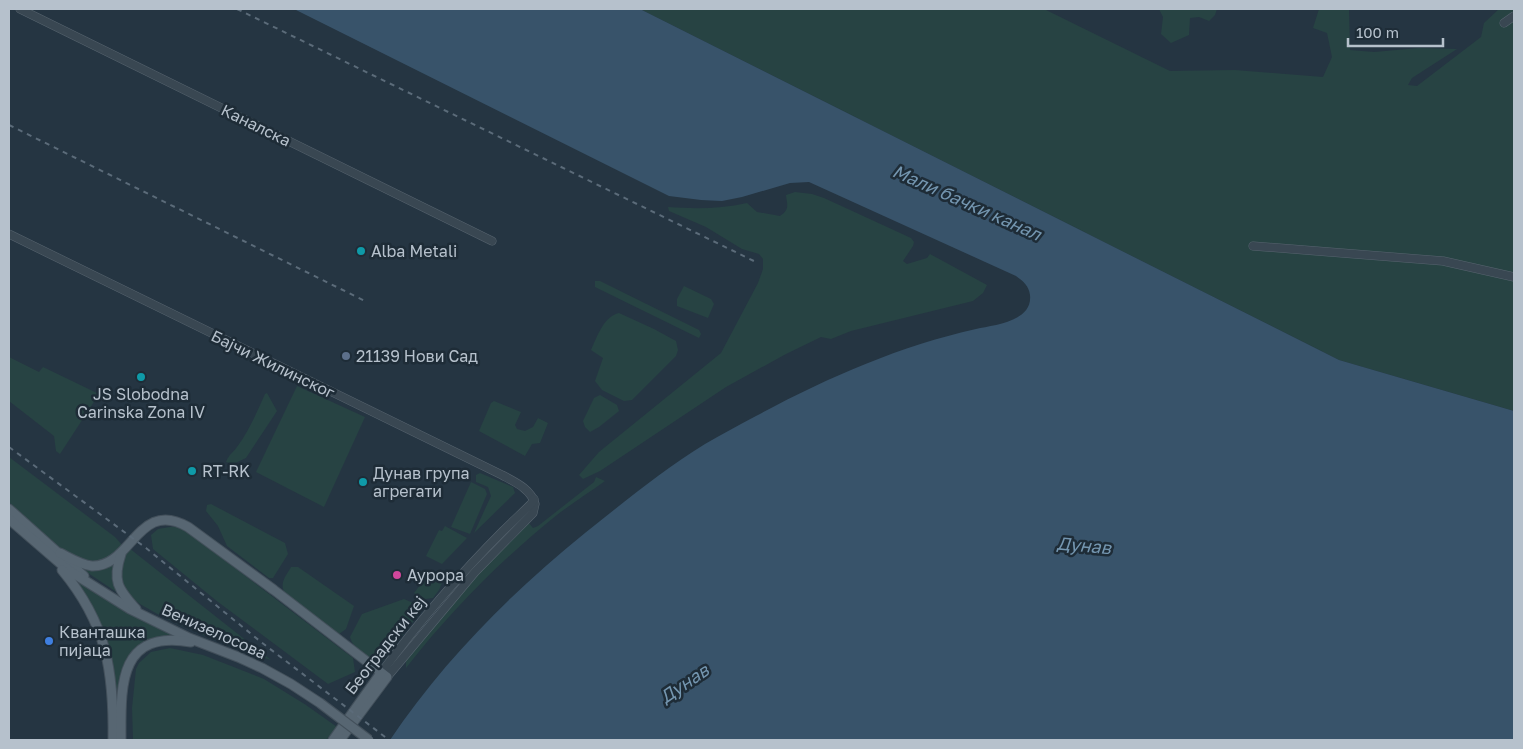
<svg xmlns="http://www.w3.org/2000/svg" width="1523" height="749" font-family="'Golos Text',sans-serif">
<rect width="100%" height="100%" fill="#253542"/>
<g fill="#274343">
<polygon points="640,9 1044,9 1170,71 1235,70 1323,77 1332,57 1327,33 1313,28 1319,9 1349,9 1350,50 1374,52 1419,48 1457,49 1412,78 1408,85 1417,86 1481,37 1484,23 1499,9 1514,9 1514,411 1339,360"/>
<polygon points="1159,9 1217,9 1215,15 1209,21 1199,17 1190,18 1189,35 1171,43 1161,34 1163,17"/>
<path d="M795 192 812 194 824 198 911 238 914 242 913 246 903 261 907 264 927 258 930 254 987 285 983 293 973 301 851 331 831 339 821 337 786 354 726 387 600 471 583 479 579 475 599 452 721 353 758 283 763 269V259L759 254 742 249 706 227 669 211 668 207C695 209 720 209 747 203L757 212 780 216C790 209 787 205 786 195Z"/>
<polygon points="595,281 600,281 699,330 701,334 699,338 595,287"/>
<polygon points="684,286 711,299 714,304 708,318 677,306 677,299"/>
<path d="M619 313 654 329 676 341 678 350 676 356 632 400 624 401 602 390 595 381 603 358 591 350C597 337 604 316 619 313Z"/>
<polygon points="9,357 39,372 43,367 99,394 60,454 56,451 54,436 9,401"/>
<polygon points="297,386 365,417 324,507 256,472"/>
<path d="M267 393 277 411 246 458 233 464 226 462C229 454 233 453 237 447 249 431 257 412 265 394Z"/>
<polygon points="600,395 617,405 619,411 599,427 590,432 585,427 583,421 594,398"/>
<polygon points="494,401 521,412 515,425 517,429 525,431 533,427 538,418 548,423 540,443 532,444 525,456 479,431 491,403"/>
<path d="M9 457 115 537 122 545C117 552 110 561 101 563 75 570 27 519 9 502Z"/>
<polygon points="480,473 513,487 515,493 474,533 491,496 488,487 476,482 476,475"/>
<path d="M596 477 605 481C587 494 569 505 552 519 498 563 449 613 406 668V660L481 570 528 522 533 528 538 526 594 482Z"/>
<polygon points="471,482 485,489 487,494 470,534 451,527"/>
<polygon points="211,504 285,543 288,554 273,578 269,578 227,546 218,526 206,511 207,505"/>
<polygon points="445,526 467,538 442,564 426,556 439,530 442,531"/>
<polygon points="170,527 181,527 353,658 355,672 328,684 218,602 153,549 151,535 158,529"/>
<path d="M129 548 271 660C243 651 133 611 121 587 114 573 122 560 129 548Z"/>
<polygon points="113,565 113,583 118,593 82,569 101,569"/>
<path d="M291 567H298L354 606 346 629 339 634 334 631 285 593C279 583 286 576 291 567Z"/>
<polygon points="427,571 439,577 442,583 439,590 433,598 425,599 414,593 427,576 425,574"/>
<path d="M73 577 176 635C131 638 121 658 116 701L110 657Z"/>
<path d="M404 599 420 606 422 610 384 660C372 663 353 649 350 637L362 614Z"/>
<polygon points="170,648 203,655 264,679 306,705 337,727 326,740 133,740 132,708 136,669 139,663 151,652"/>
</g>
<path fill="#38536a" d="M294 9H640L1339 360 1514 411V740H390C443 661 512 592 585 533 624 502 663 470 705 444 722 434 739 425 756 416 825 379 899 346 976 329 993 325 1033 322 1030 295 1029 286 1023 281 1016 276L809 182 790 183 742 197 722 201 701 200 669 196Z"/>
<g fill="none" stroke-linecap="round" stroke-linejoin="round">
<g stroke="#57646f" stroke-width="9">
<g id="minor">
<polyline points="20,9 492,241"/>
<polyline points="1504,23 1514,16"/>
<path d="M9 234 502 475C515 482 531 489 535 504L533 513 475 572 387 677"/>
<polyline points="1253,246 1443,261 1514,277"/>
<path d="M381 673C418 623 459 575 503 531 512 522 522 513 531 504L534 499"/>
</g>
</g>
<g stroke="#43505b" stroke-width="11">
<g id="major">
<polyline points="9,509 84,576"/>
<polyline points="9,519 68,570 130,609 189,638 238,657 262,668 291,684 320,703"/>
<path d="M60 553C70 558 81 565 92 566 132 567 138 498 188 527L274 590 387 677 340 740"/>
<path d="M121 554C112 581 118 589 136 609"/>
<path d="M62 570C107 624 114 672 113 740"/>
<path d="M121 740C121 688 117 629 191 642"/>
<polyline points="333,740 381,673"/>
</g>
</g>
<use href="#minor" stroke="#394752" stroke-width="8"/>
<use href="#major" stroke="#576672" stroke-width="9"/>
<g stroke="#5b6b79" stroke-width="2" stroke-dasharray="5 5" stroke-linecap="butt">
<polyline points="237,9 758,263"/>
<polyline points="9,125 367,302"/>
<polyline points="9,447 146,548 261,642 389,740"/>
</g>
<g stroke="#43505b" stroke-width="11" stroke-linecap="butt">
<polyline id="major-bridge" points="320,703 369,740"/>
</g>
<use href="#major-bridge" stroke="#576672" stroke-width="9"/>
</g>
<g fill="#0f9aa8" stroke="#1e2c37" stroke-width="2">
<circle cx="361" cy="251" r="5"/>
<circle cx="141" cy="377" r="5"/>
<circle cx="192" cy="471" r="5"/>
<circle cx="363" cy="482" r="5"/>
</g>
<circle fill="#5c6f8a" stroke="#1e2c37" stroke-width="2" cx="346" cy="356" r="5"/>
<circle fill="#d1479c" stroke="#1e2c37" stroke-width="2" cx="397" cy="575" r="5"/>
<circle fill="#3f7fe0" stroke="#1e2c37" stroke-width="2" cx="49" cy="641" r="5"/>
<g text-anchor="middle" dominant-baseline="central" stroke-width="5" stroke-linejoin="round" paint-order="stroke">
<g font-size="16" fill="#b6c1cc" stroke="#1e2c37">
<text transform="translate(256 125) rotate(26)">Каналска</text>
<text transform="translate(273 364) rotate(26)">Бајчи Жилинског</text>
<text transform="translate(214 631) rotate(24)">Венизелосова</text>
<text transform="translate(385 645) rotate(-52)">Београдски кеј</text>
</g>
<g font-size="16" fill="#b6c1cc" stroke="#1e2c37" text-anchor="start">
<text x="371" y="251">Alba Metali</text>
<text x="356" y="356">21139 Нови Сад</text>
<text x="141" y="394" text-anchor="middle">JS Slobodna<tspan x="141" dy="18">Carinska Zona IV</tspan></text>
<text x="202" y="471">RT-RK</text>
<text x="373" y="473">Дунав група<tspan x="373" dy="18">агрегати</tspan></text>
<text x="407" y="575">Аурора</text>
<text x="59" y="632">Кванташка<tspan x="59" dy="18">пијаца</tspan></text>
</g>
<g font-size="18" font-style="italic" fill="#7496b0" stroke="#1e2c37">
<text transform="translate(967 202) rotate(24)">Мали бачки канал</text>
<text transform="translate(1084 545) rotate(5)">Дунав</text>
<text transform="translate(684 683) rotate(-34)">Дунав</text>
</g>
</g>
<rect width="1523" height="749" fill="none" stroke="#b6c1cc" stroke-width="20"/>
<path d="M1348 38v8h95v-8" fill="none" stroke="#b6c1cc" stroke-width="2.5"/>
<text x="1356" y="38" font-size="15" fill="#b6c1cc" stroke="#1e2c37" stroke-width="4" paint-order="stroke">100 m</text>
</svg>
